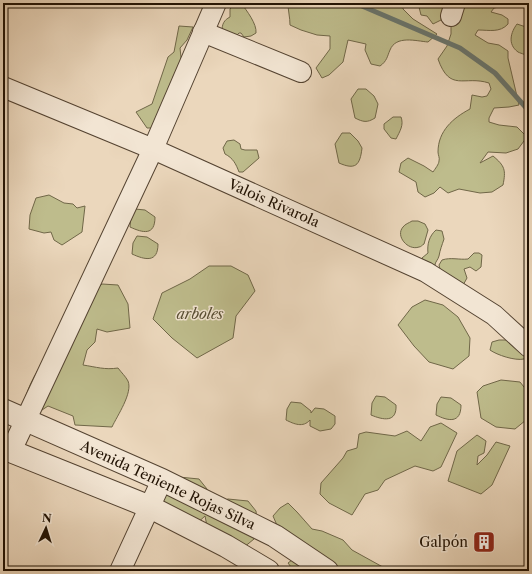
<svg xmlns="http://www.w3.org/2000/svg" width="532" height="574" font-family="'Libre Caslon Text',serif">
<rect width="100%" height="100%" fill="#ebd7bc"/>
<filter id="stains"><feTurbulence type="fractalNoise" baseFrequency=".005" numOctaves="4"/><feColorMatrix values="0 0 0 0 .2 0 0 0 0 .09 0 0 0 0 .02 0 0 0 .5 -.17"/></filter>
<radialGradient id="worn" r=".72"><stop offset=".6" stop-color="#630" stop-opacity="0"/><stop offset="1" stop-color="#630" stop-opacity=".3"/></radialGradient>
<g fill="#bebc8c" stroke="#706748">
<path d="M235 3H241C247 11 257 24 256 33L251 36 244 37 241 33H239L236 36 222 31C222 24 224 20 230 17V9Z"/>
<path d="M288 3H403V9L413 19 437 34 428 42C416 41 396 35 390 50 387 57 387 61 380 66L371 64 365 50 366 44 348 40 343 62 329 75 322 78 316 68 330 49V36L317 35 301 30 290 25C290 17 288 11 288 3Z"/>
<polygon points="420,3 438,3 446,12 445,16 441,20 433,24 427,16 421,15 419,7"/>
<path d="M472 3H509L508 5 494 8 491 12 502 15 508 19V24C500 33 489 30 478 30L475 35 488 43 499 45 508 51V58L519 105 509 107 494 108 489 118V122L499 125 517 127 527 137 518 149 506 153 488 152 480 163 493 156C505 166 506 170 503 185L492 192 480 193 459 189 448 193 440 187 434 193 425 197 418 192 416 182 399 172 401 163 408 158 424 166 433 172C435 169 439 164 439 161 440 158 438 155 438 152 438 131 453 118 470 109L472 95 482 97 487 96 491 89 489 83C464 75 450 93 438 59L447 46 451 34V23L458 12Z"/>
<path d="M517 24 529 28V58C526 54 522 54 518 52 507 44 511 32 517 24Z"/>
<polygon points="179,26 193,27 187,40 180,48 182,67 173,76 177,85 155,128 147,128 136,112 152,104 168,57 174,52"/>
<path d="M358 89H366L374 96 378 104 375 118C367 123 363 122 355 118L351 99Z"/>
<path d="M393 117H401C404 125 400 131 396 139L391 138 384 129V124Z"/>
<path d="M342 133H350L358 141 362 148C360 166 355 170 339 163L335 144Z"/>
<path d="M234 140 240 144 241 149 245 150H257L259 158 243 172H239C236 164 233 158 225 154L223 148 227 141Z"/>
<polygon points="49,195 64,203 73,204 77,208 85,206 82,232 62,245 54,240 51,232 44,233 29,229 30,215 36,198"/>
<path d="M135 209 145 210 155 217C155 236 143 233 130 227L131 216Z"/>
<path d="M412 221H418L425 224 428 230 424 244C422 245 421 247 419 247 408 251 395 236 403 227 405 224 409 223 412 221Z"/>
<path d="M436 230 442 231 444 239C442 245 440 250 439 256 438 260 435 262 435 265L432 266 425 263 422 258 428 253C427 245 429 236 436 230Z"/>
<path d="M137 236 147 237 158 244C158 263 145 260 132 254L133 243Z"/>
<path d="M474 253H479L482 255 481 267 476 271 470 267 464 269 467 278 462 287 441 273 439 265 442 260C451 257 459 260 468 259Z"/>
<polygon points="209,266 231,266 248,275 255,291 236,316 233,338 197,358 172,338 153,319 162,293 190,279"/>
<path d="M102 284 118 285 128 304 130 328 107 332 97 329 95 342 87 350 83 365C96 367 105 370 118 368 121 372 126 377 128 381 133 393 117 416 112 427L75 425 73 416 48 406 36 414 24 403C29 379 47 356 62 335 74 317 86 299 102 284Z"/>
<polygon points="425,300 443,305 458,317 470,338 469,356 453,369 429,362 414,346 398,325 412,307"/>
<path d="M499 340H508L528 351 524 359C515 361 497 355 490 350L492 342Z"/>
<polygon points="501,380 520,382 528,392 529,405 526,420 515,429 496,427 481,418 477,392 483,386"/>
<path d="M376 396 385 397 396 405C397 423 383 420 371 415L372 403Z"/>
<path d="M441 397 451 398 461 405C461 424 448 421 436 415L437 404Z"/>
<path d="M291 402 301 403 311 411V413L315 408 324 409 335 416V424L331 429 320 431 310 426V420C303 428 294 424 286 420L287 409Z"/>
<polygon points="441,423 457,433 441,467 433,471 415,466 385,480 378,490 365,494 352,515 329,503 320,494 321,483 343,458 347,451 357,448 359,434 366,432 395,436 407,431 421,441 430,427"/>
<polygon points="477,435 486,441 484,453 478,456 477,465 487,455 496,442 510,446 492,485 481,494 448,481 457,451"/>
<polygon points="179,477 199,479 207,489 208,500 211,505 228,499 248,501 256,511 257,522 254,539 243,548 209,536 205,516 194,526 160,514 162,483"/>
<polygon points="288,503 297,512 312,529 322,531 343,540 352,550 390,571 294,571 288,563 292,560 273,516 280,508"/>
</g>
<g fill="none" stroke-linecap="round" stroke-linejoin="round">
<polyline stroke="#69766f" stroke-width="5" points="355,3 460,48 495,73 529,111"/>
<g stroke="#544331" stroke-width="22">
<g id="minor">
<polyline points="451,16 455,3"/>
<polyline points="203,32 301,72"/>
<polyline points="3,87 153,149 426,272 494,315 529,347"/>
<polyline points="11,451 153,149 216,3"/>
<polyline points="120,571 162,480"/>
</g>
</g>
<g stroke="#544331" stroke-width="24">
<g id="tertiary">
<polyline points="3,410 162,480 275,536 327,571"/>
<polyline points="3,448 150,507 226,546 268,571"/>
</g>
</g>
<use href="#minor" stroke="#f2e5d3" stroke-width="20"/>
<use href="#tertiary" stroke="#f2e5d3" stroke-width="22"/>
</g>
<defs>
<g id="building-square" transform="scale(1.15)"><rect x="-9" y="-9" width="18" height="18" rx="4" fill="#8f2418" stroke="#f2e5d3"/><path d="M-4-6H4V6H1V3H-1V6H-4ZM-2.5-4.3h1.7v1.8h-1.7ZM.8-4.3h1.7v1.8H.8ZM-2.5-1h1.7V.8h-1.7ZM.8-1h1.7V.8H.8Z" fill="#fff"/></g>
</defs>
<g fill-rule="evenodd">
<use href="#building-square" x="484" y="542"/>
</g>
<g text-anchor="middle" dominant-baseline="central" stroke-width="3" stroke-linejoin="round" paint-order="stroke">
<g font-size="14" fill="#211203" stroke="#f2e5d3">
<text transform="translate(274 203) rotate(24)">Valois Rivarola</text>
<text transform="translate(168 485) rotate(25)">Avenida Teniente Rojas Silva</text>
</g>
<g font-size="14" font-style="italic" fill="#584e33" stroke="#f2e5d3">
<text x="200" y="314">arboles</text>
</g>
<g font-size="14" fill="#211203" stroke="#f2e5d3" text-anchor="end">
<text x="468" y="542">Galpón</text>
</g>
</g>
<rect width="532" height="574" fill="none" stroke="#ebd7bc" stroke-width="16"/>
<rect x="4" y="4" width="524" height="566" fill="none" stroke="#211203" stroke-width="2"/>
<rect x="8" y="8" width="516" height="558" fill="none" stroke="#211203"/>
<g transform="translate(46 528) rotate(4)" stroke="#f2e5d3" stroke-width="3" paint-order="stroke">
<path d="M0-3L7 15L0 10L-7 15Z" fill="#211203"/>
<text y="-6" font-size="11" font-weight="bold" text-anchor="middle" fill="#211203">N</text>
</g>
<rect width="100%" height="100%" filter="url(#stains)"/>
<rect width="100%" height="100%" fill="url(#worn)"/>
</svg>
